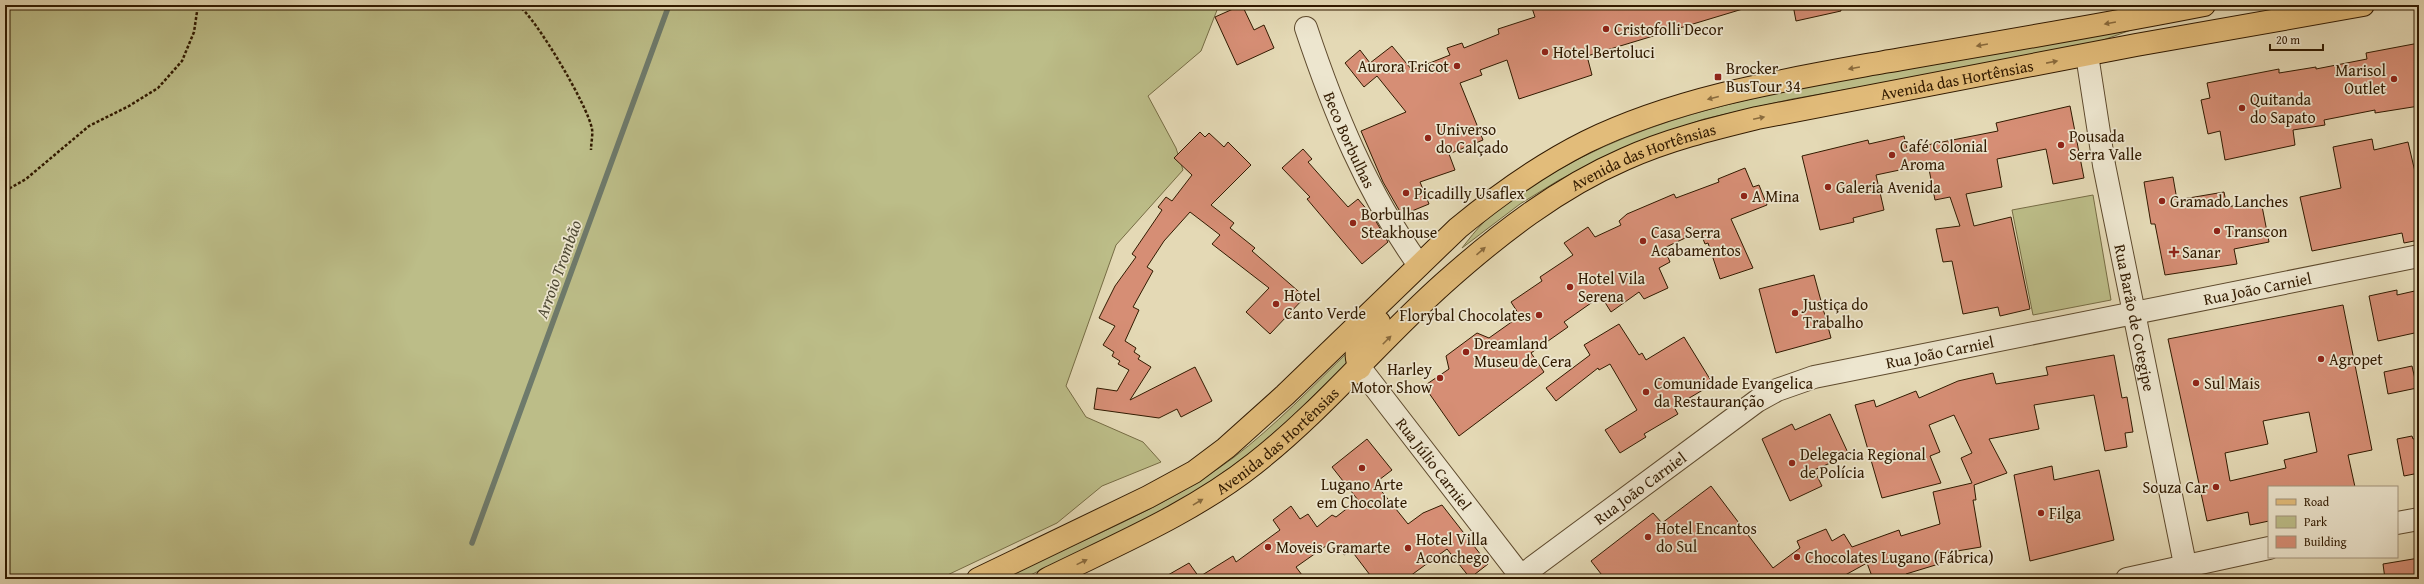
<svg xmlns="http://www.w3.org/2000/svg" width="2424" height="584" font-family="'Gentium Book Plus',serif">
<rect width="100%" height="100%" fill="#e4d9b5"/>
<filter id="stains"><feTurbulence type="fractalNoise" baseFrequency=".005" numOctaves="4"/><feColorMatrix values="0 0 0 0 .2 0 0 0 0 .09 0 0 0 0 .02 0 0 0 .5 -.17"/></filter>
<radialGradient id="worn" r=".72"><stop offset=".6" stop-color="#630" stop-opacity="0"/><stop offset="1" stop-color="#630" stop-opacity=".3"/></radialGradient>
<g fill="#bcbd88" stroke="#766c44">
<polygon points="5,5 1219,5 1201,51 1148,96 1176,148 1183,170 1116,245 1066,386 1086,417 1143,442 1161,462 1102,486 1057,523 939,579 5,579"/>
<path d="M2145 25 2078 49 1792 99 1704 119 1661 134 1613 153 1559 180 1520 204 1462 248C1469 239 1476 230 1484 222 1499 206 1521 193 1540 181 1649 112 1778 92 1903 69 1984 54 2064 40 2145 25Z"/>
<polygon points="2093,195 2111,300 2033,315 2012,210"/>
<path d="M1351 349 1346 365C1302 406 1259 451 1208 484 1150 522 1084 549 1022 579H1002C1080 540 1163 510 1233 458 1275 426 1313 386 1351 349Z"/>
</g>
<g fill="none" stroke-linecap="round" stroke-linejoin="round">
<polyline stroke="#6e7a6b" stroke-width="5.5" points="472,543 669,5"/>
</g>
<g fill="#d68e75" stroke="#311a00" fill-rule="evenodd">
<polygon points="1242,5 1254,30 1264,25 1274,48 1237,65 1215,17"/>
<polygon points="1531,5 1746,5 1746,8 1587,56 1592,75 1519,99 1507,60 1480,70 1482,75 1460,83 1483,140 1449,154 1455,170 1420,182 1429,204 1402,215 1383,182 1361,131 1406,112 1377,76 1364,87 1345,63 1360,50 1370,63 1392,46 1412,70 1450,55 1447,48 1462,43 1464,48 1499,34 1498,29 1535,17"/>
<polygon points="1793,5 1840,5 1841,11 1796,21"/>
<polygon points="2419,43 2419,106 2375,113 2375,110 2324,120 2325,125 2293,130 2295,145 2225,160 2220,131 2208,134 2201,100 2210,98 2207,83 2279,69 2279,73 2316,67 2316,69 2367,59 2366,53"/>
<polygon points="2070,106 2084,178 2053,184 2046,149 1997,159 2002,187 1966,194 1974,226 2011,217 2030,309 2000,316 1998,307 1963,314 1952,261 1943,262 1936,229 1960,226 1950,197 1935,200 1928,164 1876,175 1884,210 1853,218 1854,222 1820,230 1802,156 1868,140 1869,144 1904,136 1907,149 1998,131 1996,123"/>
<polygon points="1200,132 1205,137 1209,133 1224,147 1228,142 1251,165 1211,205 1234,223 1230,228 1255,248 1252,251 1305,297 1270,334 1246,312 1269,288 1212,244 1220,235 1190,212 1164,241 1147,267 1153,271 1133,307 1139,310 1125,341 1136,348 1134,352 1140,356 1138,359 1151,367 1130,400 1195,367 1212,401 1181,417 1177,409 1159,418 1094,409 1097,388 1117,391 1129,370 1118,364 1120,361 1112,356 1114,352 1103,345 1115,326 1099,318 1115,286 1136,257 1132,254 1162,210 1158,207 1166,197 1172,201 1192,175 1174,158"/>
<polygon points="2372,139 2374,150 2408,142 2419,189 2419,240 2404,243 2402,233 2312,251 2300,197 2341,188 2333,147"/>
<polygon points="1303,149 1312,159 1308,162 1348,207 1358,199 1374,218 1388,242 1362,264 1307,199 1310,197 1282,168"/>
<polygon points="1745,168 1753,187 1759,185 1767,205 1731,219 1753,268 1720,279 1708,243 1705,244 1700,231 1664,248 1670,262 1659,268 1668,288 1644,299 1639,292 1611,312 1601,296 1564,322 1568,327 1531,353 1544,372 1459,436 1424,386 1449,369 1446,356 1477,333 1489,338 1520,316 1511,302 1542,281 1540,277 1573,255 1564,243 1588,227 1595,237 1621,225 1619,221 1627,214 1674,194 1676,198 1719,182 1718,179"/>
<polygon points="2173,177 2177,200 2224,192 2227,207 2261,201 2269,242 2234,249 2237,264 2165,275 2155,224 2151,224 2144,182"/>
<polygon points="1814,275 1831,338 1776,353 1759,289"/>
<polygon points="2397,290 2397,295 2419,290 2419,332 2378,341 2369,296"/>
<path d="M2343 305 2372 450 2348 455 2355 487H2269V521L2250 525 2248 512 2207 521 2168 339ZM2309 412 2317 452 2284 460 2286 468 2230 481 2225 453 2268 444 2263 421Z"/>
<polygon points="1619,324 1639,355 1642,353 1646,360 1684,337 1713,384 1674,407 1678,414 1644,434 1646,437 1620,453 1605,430 1637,410 1610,364 1599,370 1598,368 1556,401 1546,388 1590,355 1584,345"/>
<polygon points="2114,355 2122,398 2127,397 2133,432 2125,433 2127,447 2105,451 2094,395 2034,405 2039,429 1989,439 2007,473 1974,485 1976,500 1973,500 1981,547 1939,554 1942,563 1906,574 1908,579 1873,579 1867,563 1838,579 1605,579 1591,561 1653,513 1662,523 1711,486 1773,568 1800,548 1797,541 1826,529 1832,541 1844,534 1852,547 1899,530 1901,536 1940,524 1933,492 1972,483 1961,458 1972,453 1954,415 1929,425 1940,452 1930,456 1941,483 1882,498 1855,405 1874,400 1876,407 1916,391 1919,398 1958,381 1993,373 1996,384 2048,375 2046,367"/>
<polygon points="2412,366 2417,388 2388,394 2384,372"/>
<polygon points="1830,414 1849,455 1814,470 1822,486 1790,501 1762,439 1792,424 1795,430"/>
<polygon points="2412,436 2413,439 2419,438 2419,473 2404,476 2397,439"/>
<polygon points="1367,439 1392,470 1375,483 1408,524 1423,513 1442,505 1488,564 1470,578 1447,549 1406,579 1373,579 1351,550 1344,555 1333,541 1296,567 1305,579 1161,579 1189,563 1199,577 1233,556 1236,562 1280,530 1273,520 1291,506 1300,519 1308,514 1317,527 1332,515 1336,517 1358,500 1332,467"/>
<polygon points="2052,466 2054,480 2099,470 2114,540 2030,561 2014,475"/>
<polygon points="2419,558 2419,579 2385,579 2383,564"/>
</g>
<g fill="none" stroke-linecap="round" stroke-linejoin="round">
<g stroke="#5e4a2d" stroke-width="24">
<g id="minor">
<path id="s1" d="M1306 28C1334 112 1367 193 1419 265"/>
<path id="s2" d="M2087 55 2104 165 2188 579"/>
<path id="s3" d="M1360 368 1523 579"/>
<polyline points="2397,523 2419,519"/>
<path id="s4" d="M1517 579 1757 401 1777 390 1814 377 2419 256"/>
<polyline points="2127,579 2269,548"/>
</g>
</g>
<g stroke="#311a00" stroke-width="24">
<g id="major">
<path d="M1360 368C1350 346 1364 337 1379 322"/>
<path d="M978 579 1148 497 1194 472 1226 448 1285 395 1458 228C1498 195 1540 165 1586 142 1678 97 1784 80 1884 62 1990 44 2097 26 2204 5"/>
<path id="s5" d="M1047 579C1118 544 1192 513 1254 464 1323 410 1379 341 1444 283 1499 234 1558 188 1625 159 1667 140 1712 129 1757 118L2136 45 2363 5"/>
</g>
</g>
<g stroke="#311a00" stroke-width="2.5" stroke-dasharray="3 2" stroke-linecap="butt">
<path d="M518 5C536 18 588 106 592 129 593 135 591 143 591 150"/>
<polyline points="5,191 26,179 89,126 129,106 158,88 182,61 194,32 198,5"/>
</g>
<use href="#minor" stroke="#ede6cf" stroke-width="22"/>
<use href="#major" stroke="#e2bc7a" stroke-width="22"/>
</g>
<defs><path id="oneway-solid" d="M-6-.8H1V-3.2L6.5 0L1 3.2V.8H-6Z"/></defs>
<g fill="#8a6b3d">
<use href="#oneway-solid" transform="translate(2110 23) rotate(170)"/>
<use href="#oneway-solid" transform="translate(1982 45) rotate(170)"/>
<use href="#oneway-solid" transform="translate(2052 62) rotate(-11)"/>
<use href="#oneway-solid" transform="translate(1854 68) rotate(170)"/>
<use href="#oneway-solid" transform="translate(1713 98) rotate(166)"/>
<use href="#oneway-solid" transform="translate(1759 118) rotate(-12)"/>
<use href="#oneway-solid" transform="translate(1481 251) rotate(-41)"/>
<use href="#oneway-solid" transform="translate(1387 340) rotate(-45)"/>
<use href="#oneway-solid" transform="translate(1198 502) rotate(-31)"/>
<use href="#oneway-solid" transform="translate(1082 562) rotate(-26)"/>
</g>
<g fill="#8f2418" stroke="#ede6cf" stroke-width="1.5">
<circle cx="1606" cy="29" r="4"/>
<circle cx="1545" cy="52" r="4"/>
<circle cx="1457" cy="66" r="4"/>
<rect x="1714" y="73" width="8" height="8" rx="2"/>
<circle cx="2394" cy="79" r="4"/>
<circle cx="2242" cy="108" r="4"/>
<circle cx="1428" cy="138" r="4"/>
<circle cx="2061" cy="145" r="4"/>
<circle cx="1892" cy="155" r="4"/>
<circle cx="1828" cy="187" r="4"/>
<circle cx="1406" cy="193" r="4"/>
<circle cx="1744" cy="196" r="4"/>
<circle cx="2162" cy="201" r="4"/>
<circle cx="1353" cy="223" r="4"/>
<circle cx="2217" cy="231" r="4"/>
<circle cx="1643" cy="241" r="4"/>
<path d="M2172 246h4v4h4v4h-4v4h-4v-4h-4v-4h4z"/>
<circle cx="1570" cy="287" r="4"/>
<circle cx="1276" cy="304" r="4"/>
<circle cx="1795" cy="313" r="4"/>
<circle cx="1539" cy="315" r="4"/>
<circle cx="1466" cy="352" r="4"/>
<circle cx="2321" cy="359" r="4"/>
<circle cx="1440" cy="378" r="4"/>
<circle cx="2196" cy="383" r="4"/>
<circle cx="1646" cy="392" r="4"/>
<circle cx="1792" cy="463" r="4"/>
<circle cx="1362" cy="468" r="4"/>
<circle cx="2216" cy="487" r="4"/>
<circle cx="2041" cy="513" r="4"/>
<circle cx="1648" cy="537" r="4"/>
<circle cx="1268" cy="547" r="4"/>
<circle cx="1408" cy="548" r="4"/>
<circle cx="1797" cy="557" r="4"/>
</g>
<g text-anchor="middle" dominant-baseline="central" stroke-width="3.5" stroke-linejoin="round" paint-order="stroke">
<g font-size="16" fill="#311a00" stroke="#ede6cf" text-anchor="start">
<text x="1614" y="29">Cristofolli Decor</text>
<text x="1553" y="52">Hotel Bertoluci</text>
<text x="1449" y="66" text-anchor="end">Aurora Tricot</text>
<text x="1726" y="68">Brocker<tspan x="1726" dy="18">BusTour 34</tspan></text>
<text x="2386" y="70" text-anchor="end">Marisol<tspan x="2386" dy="18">Outlet</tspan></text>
<text x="2250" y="99">Quitanda<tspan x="2250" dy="18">do Sapato</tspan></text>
<text x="1436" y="129">Universo<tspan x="1436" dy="18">do Calçado</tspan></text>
<text x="2069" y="136">Pousada<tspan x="2069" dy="18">Serra Valle</tspan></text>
<text x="1900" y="146">Café Colonial<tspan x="1900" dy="18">Aroma</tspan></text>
<text x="1836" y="187">Galeria Avenida</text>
<text x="1414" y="193">Picadilly Usaflex</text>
<text x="1752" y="196">A Mina</text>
<text x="2170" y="201">Gramado Lanches</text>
<text x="1361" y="214">Borbulhas<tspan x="1361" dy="18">Steakhouse</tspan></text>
<text x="2225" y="231">Transcon</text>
<text x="1651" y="232">Casa Serra<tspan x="1651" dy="18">Acabamentos</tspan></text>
<text x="2182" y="252">Sanar</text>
<text x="1578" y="278">Hotel Vila<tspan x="1578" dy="18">Serena</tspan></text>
<text x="1284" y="295">Hotel<tspan x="1284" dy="18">Canto Verde</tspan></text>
<text x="1803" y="304">Justiça do<tspan x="1803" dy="18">Trabalho</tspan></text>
<text x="1531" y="315" text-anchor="end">Florybal Chocolates</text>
<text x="1474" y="343">Dreamland<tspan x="1474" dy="18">Museu de Cera</tspan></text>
<text x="2329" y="359">Agropet</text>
<text x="1432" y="369" text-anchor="end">Harley<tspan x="1432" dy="18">Motor Show</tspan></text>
<text x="1654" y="383">Comunidade Evangelica<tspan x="1654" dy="18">da Restauranção</tspan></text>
<text x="2204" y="383">Sul Mais</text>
<text x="1800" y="454">Delegacia Regional<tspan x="1800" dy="18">de Polícia</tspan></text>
<text x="1362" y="484" text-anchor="middle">Lugano Arte<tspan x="1362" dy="18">em Chocolate</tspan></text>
<text x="2208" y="487" text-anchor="end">Souza Car</text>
<text x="2049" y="513">Filga</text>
<text x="1656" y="528">Hotel Encantos<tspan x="1656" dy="18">do Sul</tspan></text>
<text x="1416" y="539">Hotel Villa<tspan x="1416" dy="18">Aconchego</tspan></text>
<text x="1276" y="547">Moveis Gramarte</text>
<text x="1805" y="557">Chocolates Lugano (Fábrica)</text>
</g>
<g font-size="16" fill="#311a00" stroke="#ede6cf">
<text stroke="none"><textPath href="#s5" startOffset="1062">Avenida das Hortênsias</textPath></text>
<text stroke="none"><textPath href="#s1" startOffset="120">Beco Borbulhas</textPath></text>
<text stroke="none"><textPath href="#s5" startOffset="738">Avenida das Hortênsias</textPath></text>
<text stroke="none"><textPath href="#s4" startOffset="813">Rua João Carniel</textPath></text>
<text stroke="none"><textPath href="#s2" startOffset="267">Rua Barão de Cotegipe</textPath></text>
<text stroke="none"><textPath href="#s4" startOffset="489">Rua João Carniel</textPath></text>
<text stroke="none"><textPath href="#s5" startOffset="270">Avenida das Hortênsias</textPath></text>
<text stroke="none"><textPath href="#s3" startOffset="121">Rua Júlio Carniel</textPath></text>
<text stroke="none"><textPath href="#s4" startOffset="153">Rua João Carniel</textPath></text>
</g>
<g font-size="17" font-style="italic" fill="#4f4a35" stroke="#ede6cf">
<text transform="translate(558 269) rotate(-70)">Arroio Trombão</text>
</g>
</g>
<rect width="2424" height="584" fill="none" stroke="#e4d9b5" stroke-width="20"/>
<rect x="6" y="6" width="2412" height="572" fill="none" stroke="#311a00" stroke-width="2"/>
<rect x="10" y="10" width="2404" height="564" fill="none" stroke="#311a00"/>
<rect x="2268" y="486" width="130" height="72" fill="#ede6cf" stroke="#a2947c"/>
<rect x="2276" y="499" width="20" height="6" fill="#e2bc7a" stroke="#a2947c"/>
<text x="2304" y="506" font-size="12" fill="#311a00">Road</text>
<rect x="2276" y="516" width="20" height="12" fill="#bcbd88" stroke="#a2947c"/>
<text x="2304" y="526" font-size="12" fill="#311a00">Park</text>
<rect x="2276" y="536" width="20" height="12" fill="#d68e75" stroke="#a2947c"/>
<text x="2304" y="546" font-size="12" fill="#311a00">Building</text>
<path d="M2270 44v6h53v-6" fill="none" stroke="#311a00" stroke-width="2"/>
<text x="2276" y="44" font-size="12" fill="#311a00" stroke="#ede6cf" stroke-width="3" paint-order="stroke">20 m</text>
<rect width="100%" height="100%" filter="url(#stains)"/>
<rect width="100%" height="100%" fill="url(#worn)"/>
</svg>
